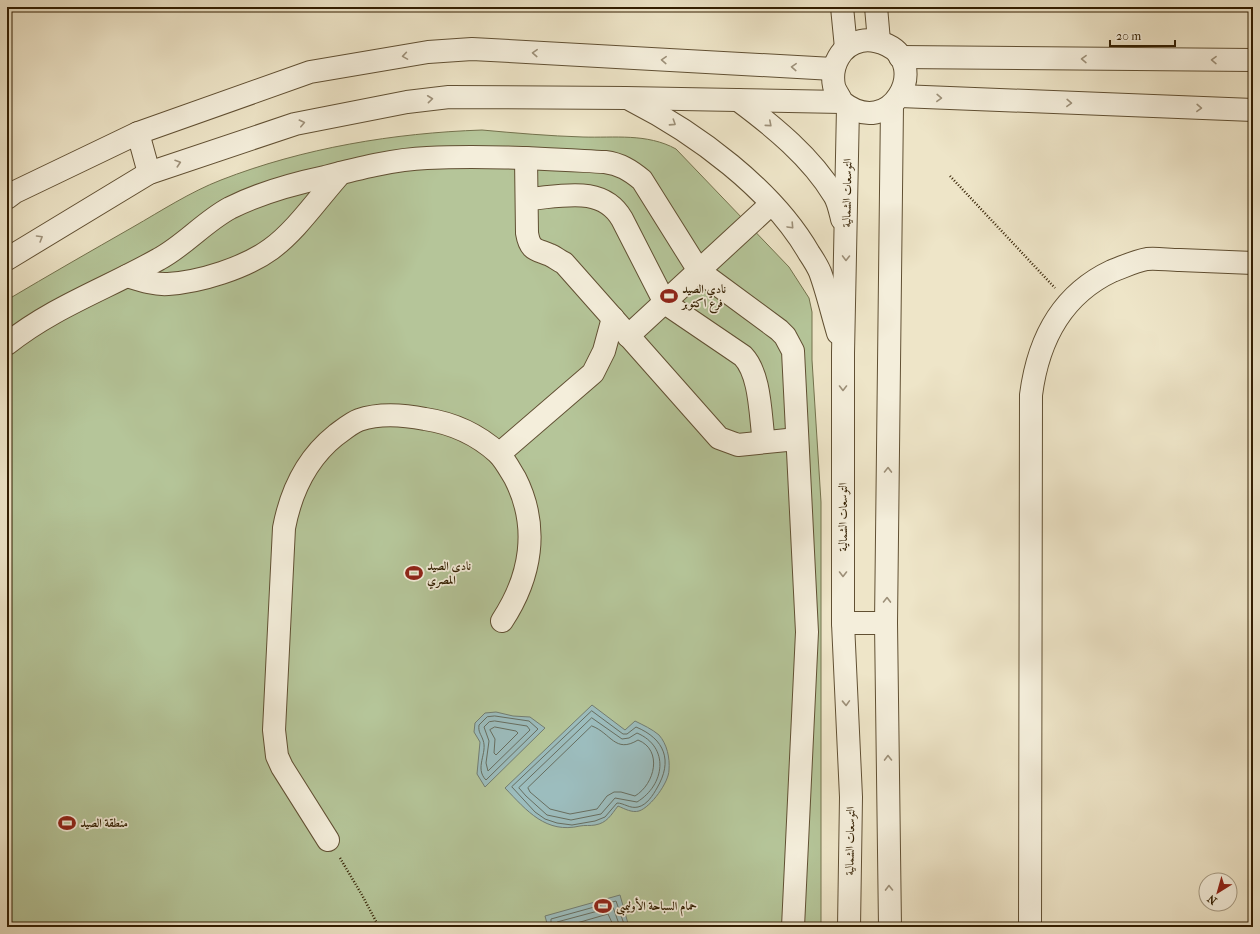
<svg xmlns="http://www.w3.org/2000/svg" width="1260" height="934" font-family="'IM FELL French Canon',Amiri,serif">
<rect width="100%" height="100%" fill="#eee5c8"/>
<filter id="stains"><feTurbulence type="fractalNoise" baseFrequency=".005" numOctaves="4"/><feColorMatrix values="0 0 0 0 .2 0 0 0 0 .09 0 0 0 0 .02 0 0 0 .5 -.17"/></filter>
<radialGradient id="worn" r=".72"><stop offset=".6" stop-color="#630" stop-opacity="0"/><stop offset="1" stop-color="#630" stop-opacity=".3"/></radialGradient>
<path fill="#b5c599" stroke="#74724d" d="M482 130C515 133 549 136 583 137 614 138 647 133 676 149L789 267 809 298 812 312V360L821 502V927H7V300C49 275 91 251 133 227 161 211 190 192 221 180 303 148 394 133 482 130Z"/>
<g fill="#9cbdbe" stroke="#727d72">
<path d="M592 705 625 730 635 721C643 725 652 729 659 735 667 744 670 758 669 770 669 782 651 807 639 811 632 813 625 809 618 806 611 815 607 823 595 825 590 826 585 825 580 826 546 834 527 811 505 788Z"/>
<polygon points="496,712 513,716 530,717 545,728 485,787 477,774 480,742 474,732 475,723 485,713"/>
<polygon points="620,895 629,927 548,927 545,916"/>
</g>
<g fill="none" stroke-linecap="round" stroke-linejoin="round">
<g stroke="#676e60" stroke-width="1">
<path d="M592 711 623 734H627L636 727C665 739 673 761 657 788 653 795 647 805 638 807 630 809 624 803 617 803L605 817 595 821 572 825 557 823 545 819 535 812 512 787Z"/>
<path d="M495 716 529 721 538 729 486 780C474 768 488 753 483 740 481 734 478 732 479 725L487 717Z"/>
<path d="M592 718 622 739 629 738 637 733C670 747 665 785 637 802L615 798 601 814 571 820 547 815 526 796 519 788Z"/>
<polygon points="495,721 527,726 530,730 488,771 486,763 489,741 484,727 489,722"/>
<path d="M592 726C611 733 615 754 638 740 663 750 655 784 635 796L621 792H614L607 796 597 809 570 814 550 809 530 792 528 788Z"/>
<polygon points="495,727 516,731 518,733 496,755 494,753 495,739 490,730"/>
<polyline points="551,927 551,919 616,901 625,927"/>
<polyline points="556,927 557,922 613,907 620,927"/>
<polyline points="563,927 608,914 614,927"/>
</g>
<g stroke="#615033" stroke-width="24">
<g id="minor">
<polyline points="842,7 846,48"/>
<polyline points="876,7 879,41"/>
<polyline points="900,57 1253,60"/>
<polyline points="900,96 1253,110"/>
<path d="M631 100C696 133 772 189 809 253 813 259 817 265 820 272 827 291 832 313 838 333"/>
<path d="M738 100C773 126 811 157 834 195 838 201 840 211 842 219"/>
<polyline points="848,107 843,353 843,623 851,797 849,927"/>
<polyline points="138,133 149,173"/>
<path d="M526 158 527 233C530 251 536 249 550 255 555 257 559 261 564 263L719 438 738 445 797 439"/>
<polyline points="7,198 15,192 138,133 310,72 428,52 472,49 833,69"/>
<path d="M527 199C560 197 602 184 622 219L665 303 743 356C761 375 760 416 764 442"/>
<path d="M7 259 149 173 295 124 407 102 449 97 626 98 842 102C891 141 930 65 887 45 878 41 870 39 861 41 841 45 830 66 834 86 835 91 840 97 842 102"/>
<path d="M127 276C140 280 154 285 168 284 200 282 245 268 271 249 297 230 319 197 341 173"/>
<polyline points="628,336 771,204"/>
<path d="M7 344C53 307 108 288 159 259 185 245 204 222 230 208 260 193 292 184 325 177 356 169 395 159 427 158 486 155 546 159 605 162 620 164 630 170 642 180L699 271 779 330 785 336 793 351 807 632 793 927"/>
<polyline points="499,454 593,373 604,351 613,318"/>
<polyline points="843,623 886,623"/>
<path d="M328 840 282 767 277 756 274 730 284 528C291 491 306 459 336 435 343 430 351 423 359 420 379 413 405 415 425 419 452 423 478 435 498 453 505 460 510 470 515 478 540 527 531 577 502 621"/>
<polyline points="890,927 886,623 892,105"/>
<path d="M1030 927 1031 395C1038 341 1061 295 1112 271 1123 267 1135 261 1147 259 1157 258 1169 260 1180 260 1204 261 1229 262 1253 263"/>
</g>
</g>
<g stroke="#321e01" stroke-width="2.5" stroke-dasharray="1 2" stroke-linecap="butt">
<polyline points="950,176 1055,288"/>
<polyline points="340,858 362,895 379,927"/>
</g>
<use href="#minor" stroke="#f4eedb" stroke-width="22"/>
</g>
<defs><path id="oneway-chevron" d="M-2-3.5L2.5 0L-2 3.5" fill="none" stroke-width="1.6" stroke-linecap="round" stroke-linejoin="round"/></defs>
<g stroke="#9d9079">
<use href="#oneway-chevron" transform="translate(535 53) rotate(-177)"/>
<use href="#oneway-chevron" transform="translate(405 56) rotate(171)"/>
<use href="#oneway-chevron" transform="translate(1084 59) rotate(-179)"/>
<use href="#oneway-chevron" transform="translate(664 60) rotate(-177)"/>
<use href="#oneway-chevron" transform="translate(1214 60) rotate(-179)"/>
<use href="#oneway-chevron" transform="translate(794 67) rotate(-177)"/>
<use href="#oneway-chevron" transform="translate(939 98) rotate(2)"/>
<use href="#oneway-chevron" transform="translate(430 99) rotate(-6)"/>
<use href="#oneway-chevron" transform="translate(1069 103) rotate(2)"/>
<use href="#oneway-chevron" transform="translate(1199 108) rotate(2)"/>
<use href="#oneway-chevron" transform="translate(302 123) rotate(-13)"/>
<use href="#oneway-chevron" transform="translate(673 123) rotate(33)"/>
<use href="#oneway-chevron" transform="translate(769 124) rotate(41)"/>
<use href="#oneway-chevron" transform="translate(178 163) rotate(-18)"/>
<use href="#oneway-chevron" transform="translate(791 226) rotate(47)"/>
<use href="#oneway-chevron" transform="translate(40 238) rotate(-31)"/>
<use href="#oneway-chevron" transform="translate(846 258) rotate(91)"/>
<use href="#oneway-chevron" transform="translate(843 388) rotate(90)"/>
<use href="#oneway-chevron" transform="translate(888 470) rotate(-89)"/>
<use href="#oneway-chevron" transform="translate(843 574) rotate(90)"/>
<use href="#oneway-chevron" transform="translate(887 600) rotate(-89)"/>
<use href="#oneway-chevron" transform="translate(846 703) rotate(88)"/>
<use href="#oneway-chevron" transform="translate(888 758) rotate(-91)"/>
<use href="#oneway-chevron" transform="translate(889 888) rotate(-91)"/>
</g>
<defs>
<g id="stadium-bare" transform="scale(1.38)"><path d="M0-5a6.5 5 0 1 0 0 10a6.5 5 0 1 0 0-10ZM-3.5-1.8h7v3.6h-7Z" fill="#8f2418" stroke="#f4eedb" stroke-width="2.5" paint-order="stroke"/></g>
</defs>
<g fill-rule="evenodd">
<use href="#stadium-bare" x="669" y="296"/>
<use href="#stadium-bare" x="414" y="573"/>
<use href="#stadium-bare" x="67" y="823"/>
<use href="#stadium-bare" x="603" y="906"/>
</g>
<g text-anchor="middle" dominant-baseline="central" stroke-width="3.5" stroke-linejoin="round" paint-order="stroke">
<g font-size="12" fill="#321e01" stroke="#f4eedb">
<text transform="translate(847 193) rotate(-89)">التوسعات الشمالية</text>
<text transform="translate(843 517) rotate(-90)">التوسعات الشمالية</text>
<text transform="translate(850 841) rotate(-89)">التوسعات الشمالية</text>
</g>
<g font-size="12" font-weight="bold" fill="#321e01" stroke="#f4eedb" text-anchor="start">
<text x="682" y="289">نادي الصيد<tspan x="682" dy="14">فرع اكتوبر</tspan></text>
<text x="427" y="566">نادى الصيد<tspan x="427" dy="14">المصري</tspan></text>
<text x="80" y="823">منطقة الصيد</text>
<text x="616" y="906">حمام السباحة الأوليمبى</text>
</g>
</g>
<rect width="1260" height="934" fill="none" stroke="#eee5c8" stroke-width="24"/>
<rect x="8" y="8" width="1244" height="918" fill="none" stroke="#321e01" stroke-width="2"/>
<rect x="12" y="12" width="1236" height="910" fill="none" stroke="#321e01"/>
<g transform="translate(1218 892) rotate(217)"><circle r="19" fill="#f4eedb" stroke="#a69b84"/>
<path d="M0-3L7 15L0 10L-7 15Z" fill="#8f2418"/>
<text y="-6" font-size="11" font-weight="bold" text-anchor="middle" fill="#321e01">N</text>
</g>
<path d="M1110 40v6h65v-6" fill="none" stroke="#321e01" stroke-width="2"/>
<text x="1116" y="40" font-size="12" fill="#321e01" stroke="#f4eedb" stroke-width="3" paint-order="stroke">20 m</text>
<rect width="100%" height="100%" filter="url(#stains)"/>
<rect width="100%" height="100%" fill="url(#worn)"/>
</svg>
